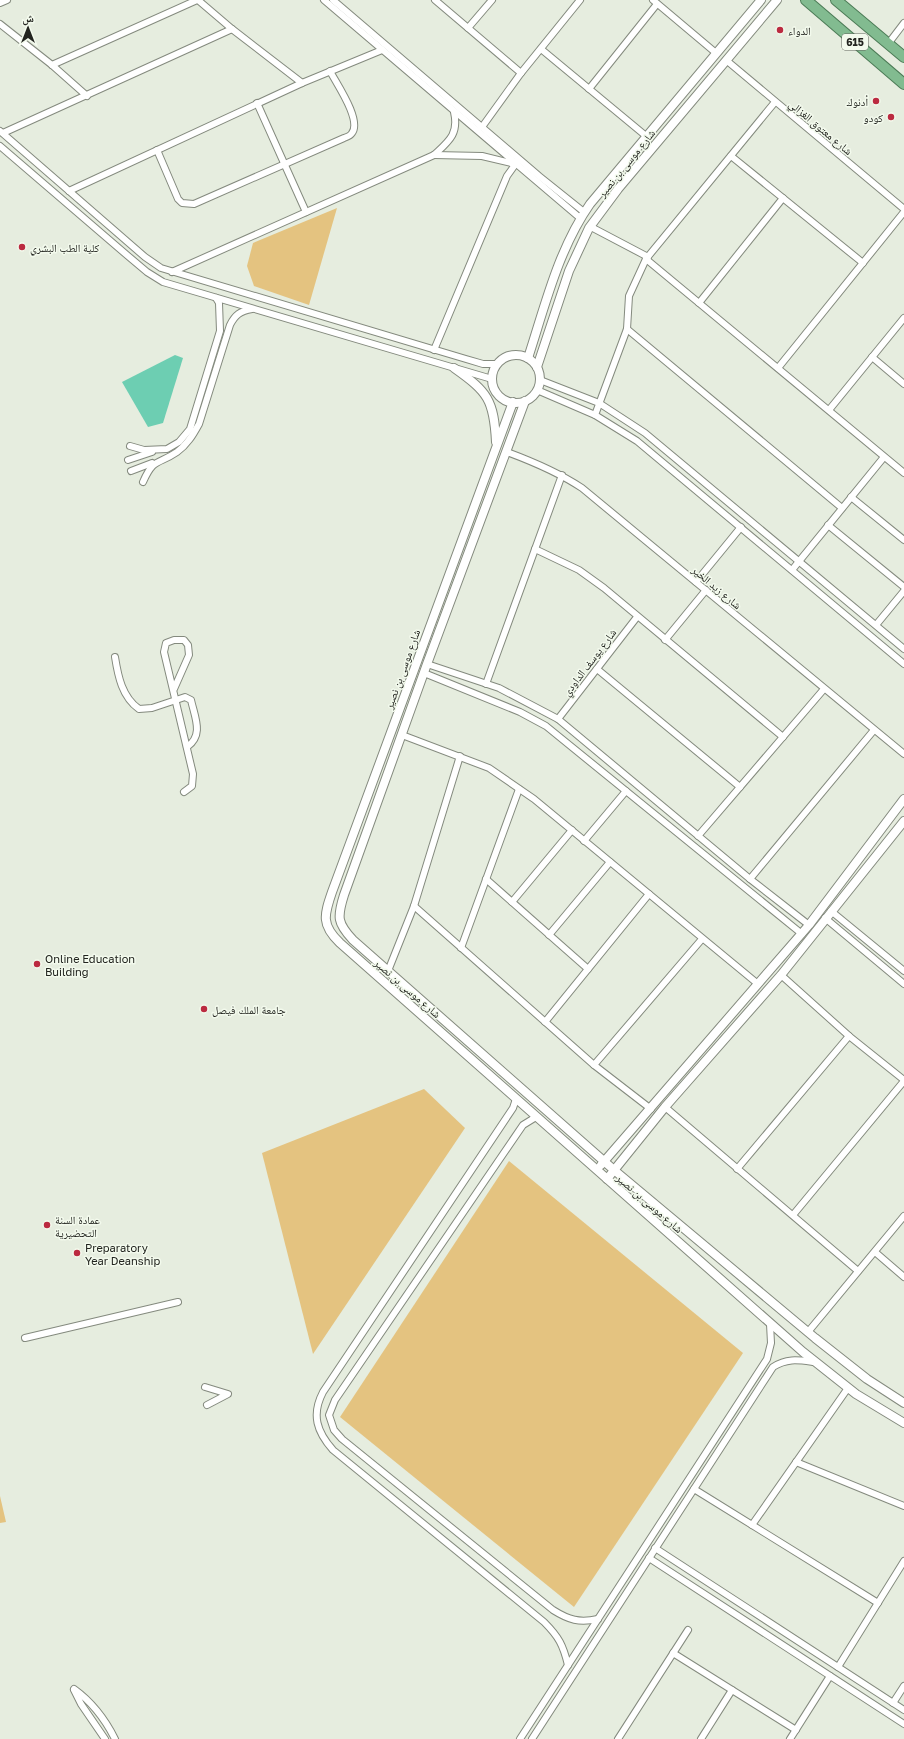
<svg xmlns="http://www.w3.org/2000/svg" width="904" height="1739" font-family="'Golos Text','Noto Naskh Arabic',sans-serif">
<rect width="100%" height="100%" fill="#e6eddf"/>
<g fill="#e4c380">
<polygon points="337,208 309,305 254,286 247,266 253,243"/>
<polygon points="424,1089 465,1128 313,1354 262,1153"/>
<polygon points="509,1161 743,1353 574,1607 340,1417"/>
<polygon points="0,1496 6,1522 0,1523"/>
</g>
<polygon fill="#6dceb2" points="175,355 183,358 163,423 148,427 122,382"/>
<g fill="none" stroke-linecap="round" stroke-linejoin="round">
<g stroke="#848a7e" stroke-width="8">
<g id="minor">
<polyline points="198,0 232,29 302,83"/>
<polyline points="324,0 580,218"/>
<polyline points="333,0 539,176 584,212"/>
<polyline points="435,0 521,73"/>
<polyline points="653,0 716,53"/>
<polyline points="0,3 7,0"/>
<polyline points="0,24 52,65 87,96"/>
<polyline points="468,28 492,0"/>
<polyline points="888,44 904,23"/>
<polyline points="541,49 646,136"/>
<polyline points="726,60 904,209"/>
<polyline points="52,65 197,0"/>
<polyline points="589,89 657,4"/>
<polyline points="257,103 306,212"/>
<polyline points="482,127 521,73 580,0"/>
<polyline points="0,131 145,257 161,268 466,359 483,364 497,364"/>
<polyline points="3,133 232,29"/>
<polyline points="0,146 128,256 147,272 163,282 492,379"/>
<path d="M157 150 178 199 182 203 194 204 344 138C347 137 351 135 352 133 362 120 336 83 330 71"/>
<polyline points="434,155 482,156 511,163"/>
<polyline points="731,156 863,263"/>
<polyline points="69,191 302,83 382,50"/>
<polyline points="591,227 648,257"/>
<polyline points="646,259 904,473"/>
<path d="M172 272 434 155C449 141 459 134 454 112"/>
<polyline points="699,303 783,198"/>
<polyline points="627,329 842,508"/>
<polyline points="434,350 507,176 517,162"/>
<polyline points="872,357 904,384"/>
<polyline points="778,368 904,212"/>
<polyline points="540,380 599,403 645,433 904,649"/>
<polyline points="537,390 595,415 637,441 904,664"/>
<polyline points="829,410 904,318"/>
<polyline points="595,415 627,329 629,296 646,259 775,102"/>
<polyline points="130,446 144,450 167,449 179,442 190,429 220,331 219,303 216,298"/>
<path d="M507 452C534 462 558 472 582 488L904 754"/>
<polyline points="128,460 152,452"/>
<polyline points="131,471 152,463"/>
<path d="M143 482C154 457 158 465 177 452 187 445 193 435 199 424L230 325C235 315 240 311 252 309"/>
<polyline points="851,497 904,540"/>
<polyline points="828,525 904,587"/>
<polyline points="535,549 579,570 604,588 783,737"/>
<polyline points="792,570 884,457"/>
<polyline points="696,582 741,527"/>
<polyline points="876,625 904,591"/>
<polyline points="665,640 706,590"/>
<path d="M115 657C118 676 122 697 139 709L152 708 185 697 191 700C195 718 204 735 187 747"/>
<polyline points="427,664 499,688 558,719 750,879 809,925"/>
<polyline points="597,669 740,787"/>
<polyline points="424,673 520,712 546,726 802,934"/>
<polyline points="486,684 562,475"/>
<polyline points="174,689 189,655 188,645 184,640 174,640 166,643 164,652 193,774 192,786 184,792"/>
<polyline points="558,719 637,617"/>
<polyline points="402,735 489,768 534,799 758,984"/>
<polyline points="698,836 824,689"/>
<polyline points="584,841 626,791"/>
<polyline points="486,879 588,969"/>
<polyline points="750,879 874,730"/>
<polyline points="512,902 572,830"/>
<polyline points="414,906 594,1065 651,1109"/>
<polyline points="831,911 904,971"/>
<polyline points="825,918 904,984"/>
<polyline points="549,935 610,862"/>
<polyline points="461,948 519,789"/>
<polyline points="388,971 414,906 460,756"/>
<polyline points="781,975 849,1036 904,1080"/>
<polyline points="545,1022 649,894"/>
<polyline points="594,1065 702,939"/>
<path d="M516 1099 513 1108 323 1392C311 1415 317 1432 333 1450L544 1622C559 1637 563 1645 568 1665"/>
<polyline points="665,1107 858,1271"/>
<path d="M536 1117 523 1125 335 1400 329 1415 334 1430 342 1439 553 1610C569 1620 579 1623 598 1619"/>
<polyline points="737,1169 849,1036"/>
<polyline points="793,1215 904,1081"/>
<polyline points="875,1252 904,1277"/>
<polyline points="808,1332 904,1216"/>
<polyline points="25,1338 178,1302"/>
<polyline points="205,1387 228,1394 207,1405"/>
<polyline points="796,1462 904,1506"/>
<polyline points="694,1489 878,1603"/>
<polyline points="752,1525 848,1388"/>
<polyline points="655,1548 904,1710"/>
<polyline points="649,1558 904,1724"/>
<polyline points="673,1653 796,1730"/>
<polyline points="838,1667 904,1561"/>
<path d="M74 1689C92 1702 105 1719 115 1739"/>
<polyline points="74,1690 81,1704 105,1739"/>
<polyline points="893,1703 904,1686"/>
<polyline points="520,1739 767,1359 771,1343 770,1324"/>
<path d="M532 1739 773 1367C787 1358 798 1360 814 1362"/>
<polyline points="618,1739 688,1630"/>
<polyline points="701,1739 732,1690"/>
<polyline points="790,1739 830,1676"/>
</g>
</g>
<g stroke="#848a7e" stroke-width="10">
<g id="tertiary">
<circle cx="516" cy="379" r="24"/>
<path d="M528 358C545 306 558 250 590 204L761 0"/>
<polyline points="537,367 569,271 589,228 618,189 777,0"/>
<path d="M454 368C488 392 494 400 496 442"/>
<path d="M525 401 427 664 344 895C337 917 337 923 353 940L614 1170 815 1338 867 1379 904 1403"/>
<path d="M513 402 332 892C324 915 321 925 340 943L803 1352 856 1394 904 1423"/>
<polyline points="601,1165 809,925 904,799"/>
<polyline points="607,1179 665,1107 781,975 904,821"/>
</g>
</g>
<g stroke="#4c7b56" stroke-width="12">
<g id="trunk">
<polyline points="806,0 904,84"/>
<polyline points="836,0 904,57"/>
</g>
</g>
<use href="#minor" stroke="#fff" stroke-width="6"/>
<use href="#tertiary" stroke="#fff" stroke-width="8"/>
<use href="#trunk" stroke="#82bb90" stroke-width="10"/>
</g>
<g fill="#bb2a40" stroke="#f3faed" stroke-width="1.5">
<circle cx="780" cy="30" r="4"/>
<circle cx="876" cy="101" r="4"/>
<circle cx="891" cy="117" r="4"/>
<circle cx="22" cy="247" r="4"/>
<circle cx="37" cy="964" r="4"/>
<circle cx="204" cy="1009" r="4"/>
<circle cx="47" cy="1225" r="4"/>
<circle cx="77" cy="1253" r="4"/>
</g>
<g text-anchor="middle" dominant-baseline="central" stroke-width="3" stroke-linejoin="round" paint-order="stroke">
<rect fill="#f3faed" stroke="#61645d" stroke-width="1" x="842" y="34" width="26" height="16" rx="3"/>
<g font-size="10" font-weight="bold" fill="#22241f">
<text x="855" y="42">615</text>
</g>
<g font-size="11" fill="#22241f" stroke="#f3faed" text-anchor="start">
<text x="788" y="30">الدواء</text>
<text x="868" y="101" text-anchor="end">أدنوك</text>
<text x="883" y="117" text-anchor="end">كودو</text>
<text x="30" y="247">كلية الطب البشري</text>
<text x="45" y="958">Online Education<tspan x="45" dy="13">Building</tspan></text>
<text x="212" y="1009">جامعة الملك فيصل</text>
<text x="55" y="1219">عمادة السنة<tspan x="55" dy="13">التحضيرية</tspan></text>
<text x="85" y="1247">Preparatory<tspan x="85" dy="13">Year Deanship</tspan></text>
</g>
<g font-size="11" fill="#22241f" stroke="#f3faed">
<text transform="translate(821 127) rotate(40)">شارع معتوق الغزالي</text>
<text transform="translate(626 163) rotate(-51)">شارع موسى بن نصير</text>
<text transform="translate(717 587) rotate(40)">شارع زيد الخير</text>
<text transform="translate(589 662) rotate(-53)">شارع يوسف الداودي</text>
<text transform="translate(402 669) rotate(-70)">شارع موسى بن نصير</text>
<text transform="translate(408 988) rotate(41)">شارع موسى بن نصير</text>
<text transform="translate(650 1203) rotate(41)">شارع موسى بن نصير</text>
</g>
</g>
<g transform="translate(28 28)" stroke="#f3faed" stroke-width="3" paint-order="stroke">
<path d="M0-3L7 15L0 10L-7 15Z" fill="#22241f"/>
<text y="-6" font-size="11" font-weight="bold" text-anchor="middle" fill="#22241f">ش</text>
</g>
</svg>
